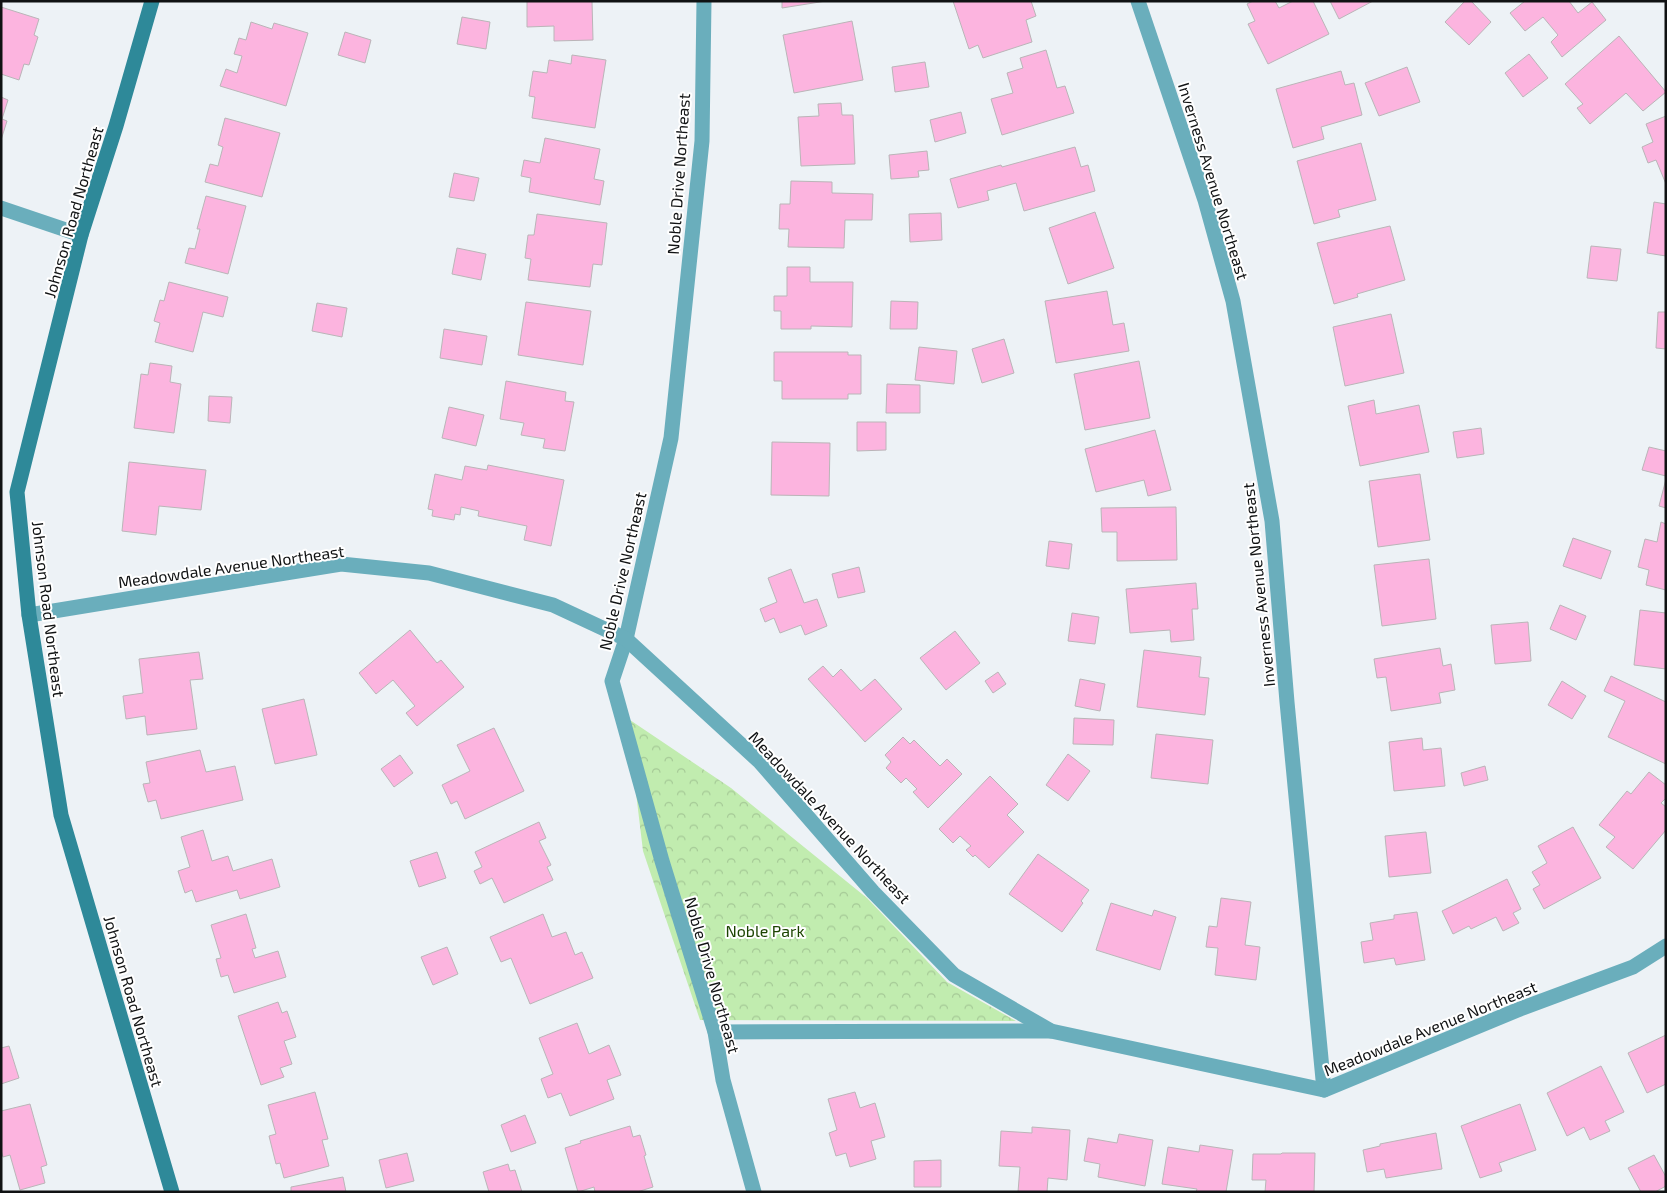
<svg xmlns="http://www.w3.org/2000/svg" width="1667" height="1193" font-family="'Exo 2',sans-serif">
<defs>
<pattern id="park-crowns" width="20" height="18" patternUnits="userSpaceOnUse" patternTransform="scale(1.25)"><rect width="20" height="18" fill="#c1ecaf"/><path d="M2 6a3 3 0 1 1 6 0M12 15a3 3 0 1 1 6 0" fill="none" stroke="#a5c996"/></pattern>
</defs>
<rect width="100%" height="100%" fill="#edf2f6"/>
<polygon fill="url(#park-crowns)" points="627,718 731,788 867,898 947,982 1016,1021 700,1020 643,851"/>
<g fill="#fcb4df" stroke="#bab5b8">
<polygon points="527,1 592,1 593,40 554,41 554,26 527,27"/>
<polygon points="782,1 826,1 782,8"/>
<polygon points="953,1 1031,1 1036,16 1026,20 1032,42 983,58 978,45 969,49"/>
<polygon points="1253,1 1275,1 1279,8 1293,1 1313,1 1329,34 1268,64 1248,24 1255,21 1247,4"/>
<polygon points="1330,1 1373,1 1339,19"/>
<polygon points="1465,1 1471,1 1491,22 1469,45 1445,22"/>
<polygon points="1525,1 1569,1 1578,13 1592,2 1606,20 1562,57 1551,42 1558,35 1543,17 1525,31 1510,13"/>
<polygon points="1,7 39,19 34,35 38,37 29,65 24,64 19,80 1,74"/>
<polygon points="462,17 490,22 486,49 457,44"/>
<polygon points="852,21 863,80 794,93 783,35"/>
<polygon points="251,22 272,29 274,23 308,33 286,106 220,86 226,69 237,73 242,56 234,54 239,38 246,40"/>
<polygon points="345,32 371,40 365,63 338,55"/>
<polygon points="1619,36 1666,92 1643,111 1626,93 1590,124 1577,108 1583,104 1565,84"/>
<polygon points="1046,50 1057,88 1065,86 1074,113 1002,135 991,99 1013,93 1007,73 1023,68 1020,58"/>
<polygon points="1529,54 1548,78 1523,97 1505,73"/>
<polygon points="572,55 606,60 595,128 532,118 535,97 529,96 533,71 547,73 549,60 571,64"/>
<polygon points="925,62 929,87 895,92 892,67"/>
<polygon points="1407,67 1420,102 1379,116 1365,83"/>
<polygon points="1341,71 1345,85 1354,83 1362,115 1321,127 1324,139 1293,148 1276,89"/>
<polygon points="1,97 8,100 2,119 7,121 1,140"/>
<polygon points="841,103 842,115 853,115 855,164 801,166 798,117 819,116 818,104"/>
<polygon points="961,112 966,133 935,142 930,120"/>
<polygon points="1666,116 1666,184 1656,160 1648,163 1642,147 1653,142 1646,124"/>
<polygon points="225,118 280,133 262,197 205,182 210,164 218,166 223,147 218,145"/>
<polygon points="545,138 600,149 594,179 604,181 600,205 529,192 531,178 521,176 524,160 540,163"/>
<polygon points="1361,143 1376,200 1338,210 1340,217 1314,224 1297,161"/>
<polygon points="1075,147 1081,167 1088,165 1095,191 1024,211 1016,183 987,191 989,200 958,208 950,179 1001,165 1002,167"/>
<polygon points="927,151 929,170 918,171 919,177 891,179 889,155"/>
<polygon points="454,173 479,178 474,201 449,197"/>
<polygon points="791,181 832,182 832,193 873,194 872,220 845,220 844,248 788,247 789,229 779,229 780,204 790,204"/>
<polygon points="206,196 246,206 228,274 185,263 189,248 195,249 200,229 197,229"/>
<polygon points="1654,202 1666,204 1666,256 1647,253"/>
<polygon points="1095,212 1114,268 1068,284 1049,228"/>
<polygon points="941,213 942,240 910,242 909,214"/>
<polygon points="537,214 607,223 602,265 593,264 590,287 528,280 531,259 525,258 528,235 534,235"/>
<polygon points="1390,226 1405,280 1357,294 1358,297 1334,304 1317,243"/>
<polygon points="1591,246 1621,249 1617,281 1587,278"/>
<polygon points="457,248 486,254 481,280 452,274"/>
<polygon points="787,267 810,267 810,282 853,282 852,327 811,326 811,329 781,329 781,311 774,311 774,296 787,296"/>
<polygon points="169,282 228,297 223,317 203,312 193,352 155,342 160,323 154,321 160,300 164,301"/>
<polygon points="1107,291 1113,325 1124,323 1129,351 1056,363 1045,301"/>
<polygon points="891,301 918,302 917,329 890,329"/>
<polygon points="526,302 591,311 583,365 518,355"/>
<polygon points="317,303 347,308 342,337 312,331"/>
<polygon points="1658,312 1666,312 1666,349 1656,348"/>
<polygon points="1391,314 1404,373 1345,386 1333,327"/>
<polygon points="444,329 487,336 482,365 440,358"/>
<polygon points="1004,339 1014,373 982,383 972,349"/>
<polygon points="919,347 957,351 954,384 915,380"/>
<polygon points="774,352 848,352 848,355 861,355 861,394 848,394 848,399 782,399 782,381 774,381"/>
<polygon points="1139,361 1150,418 1085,430 1074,374"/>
<polygon points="150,363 172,366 170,382 181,384 174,433 134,428 141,374 148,375"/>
<polygon points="506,381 566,392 565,401 574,402 565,451 543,448 545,439 521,435 524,423 500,419"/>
<polygon points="887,384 920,385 920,413 886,413"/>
<polygon points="209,396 232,397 230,423 208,421"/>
<polygon points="1374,400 1376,414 1419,405 1429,452 1360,466 1348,406"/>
<polygon points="449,407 484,415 476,446 442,438"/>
<polygon points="857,422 886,422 886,450 857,451"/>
<polygon points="1481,428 1484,454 1457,458 1453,432"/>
<polygon points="1155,430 1171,490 1148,496 1144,480 1096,492 1085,449"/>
<polygon points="772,442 830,443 829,496 771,495"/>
<polygon points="1649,447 1666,451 1666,476 1642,470"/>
<polygon points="129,462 206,470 201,510 159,506 156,535 122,531"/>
<polygon points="488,465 564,480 551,546 524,540 527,526 478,516 479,511 461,507 460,515 455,514 454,520 432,516 433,510 428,509 435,474 462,480 465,466 487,470"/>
<polygon points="1420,474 1430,540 1378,547 1369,481"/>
<polygon points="1666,479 1666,508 1659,506"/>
<polygon points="1176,507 1177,560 1117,561 1117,532 1102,532 1101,508"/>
<polygon points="1661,522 1666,524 1666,590 1646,585 1649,570 1638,567 1645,539 1657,542"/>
<polygon points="1573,538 1611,551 1601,579 1563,566"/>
<polygon points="1049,541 1072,544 1069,569 1046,566"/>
<polygon points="1429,559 1436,619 1382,626 1374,565"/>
<polygon points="859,567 865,592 838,598 832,574"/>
<polygon points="791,569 804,603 817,599 827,626 805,635 801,625 780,633 774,618 765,622 760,609 777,602 768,578"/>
<polygon points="1196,583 1198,609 1192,609 1194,640 1171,642 1170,630 1130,633 1126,589"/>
<polygon points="1560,605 1586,616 1576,640 1550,629"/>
<polygon points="1640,610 1666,613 1666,669 1634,665"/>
<polygon points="1072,613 1099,617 1095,644 1068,641"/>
<polygon points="1528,622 1531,661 1495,664 1491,625"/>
<polygon points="410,630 437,663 441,660 464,687 417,726 406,713 415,706 393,680 376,694 359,673"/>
<polygon points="955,631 980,663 946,690 920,658"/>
<polygon points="1440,648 1443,666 1451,664 1455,690 1439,693 1441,703 1391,711 1386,677 1377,678 1374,659"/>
<polygon points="1144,650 1201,657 1199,677 1209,678 1205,715 1137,707"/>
<polygon points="199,652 203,679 190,680 197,729 147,735 145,716 126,719 123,696 143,693 139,659"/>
<polygon points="823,666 833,677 841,669 861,691 875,679 902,709 865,742 808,679"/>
<polygon points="998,672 1006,684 993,693 985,681"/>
<polygon points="1611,676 1666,702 1666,764 1608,737 1625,701 1604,691"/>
<polygon points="1080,679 1105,684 1100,711 1075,706"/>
<polygon points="1562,681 1586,696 1572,719 1548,705"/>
<polygon points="304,699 317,755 275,764 262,709"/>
<polygon points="1074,718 1114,720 1113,745 1073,744"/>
<polygon points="494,728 524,791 465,819 457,801 451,804 442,785 470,771 457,745"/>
<polygon points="1156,734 1213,740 1208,784 1151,778"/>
<polygon points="903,737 910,744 914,740 940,766 947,759 962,774 928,808 913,792 917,789 906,778 901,783 886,768 891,762 885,755"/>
<polygon points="1422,738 1423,750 1441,748 1445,786 1394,791 1389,742"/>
<polygon points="200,750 206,772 235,766 243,800 161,819 156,800 148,802 143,784 150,783 146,762"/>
<polygon points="1068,754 1090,771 1068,801 1046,785"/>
<polygon points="400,755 413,773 394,787 381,769"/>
<polygon points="1485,766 1488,780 1464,786 1461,773"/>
<polygon points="1649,772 1666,785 1666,798 1661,803 1666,807 1666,830 1633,869 1606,847 1615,837 1599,825 1627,791 1631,794"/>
<polygon points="990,776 1018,804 1007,815 1024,832 989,868 975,855 973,857 966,850 971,846 960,836 953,843 939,829"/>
<polygon points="539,822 546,838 539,841 551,865 547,867 553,880 504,903 492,878 480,884 474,871 482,867 475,852"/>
<polygon points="1573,827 1601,878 1544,909 1533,889 1540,885 1532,872 1547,863 1538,846"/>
<polygon points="203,830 212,861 228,856 233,871 272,859 280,887 240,899 237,890 196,902 192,890 185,893 178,871 190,867 181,837"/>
<polygon points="1426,832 1431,873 1389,877 1385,836"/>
<polygon points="437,852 446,878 419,887 410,861"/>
<polygon points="1038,854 1089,890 1081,901 1083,903 1062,932 1009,894"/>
<polygon points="1507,879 1521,909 1513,913 1519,923 1503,931 1496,917 1471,929 1469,926 1453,934 1442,911"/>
<polygon points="1221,898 1251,902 1245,945 1260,947 1256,980 1215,975 1218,948 1206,947 1209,926 1217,927"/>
<polygon points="1111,903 1152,916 1154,910 1176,917 1160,970 1096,950"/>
<polygon points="1417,912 1425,960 1396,965 1394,958 1364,963 1361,942 1373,940 1370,923 1394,919 1394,915"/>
<polygon points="246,914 256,948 252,949 255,958 278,951 286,977 234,993 228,975 221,977 216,959 221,958 211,925"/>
<polygon points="543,914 552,937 566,932 575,955 582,952 593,978 530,1004 511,958 501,962 490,937"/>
<polygon points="447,947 458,974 433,985 421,957"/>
<polygon points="278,1002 282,1013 287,1011 296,1037 284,1041 292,1064 280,1068 284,1077 261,1085 238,1016"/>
<polygon points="577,1023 589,1054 609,1045 621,1075 607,1080 614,1099 570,1116 561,1093 548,1098 541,1079 553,1074 539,1038"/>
<polygon points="1666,1035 1666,1084 1647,1093 1628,1053"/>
<polygon points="9,1046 19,1078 1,1084 1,1048"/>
<polygon points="1601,1066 1624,1112 1605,1121 1610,1131 1590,1140 1584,1127 1567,1136 1547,1093"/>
<polygon points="315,1092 328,1139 322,1140 329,1166 284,1178 280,1163 276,1164 269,1136 276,1134 268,1105"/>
<polygon points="855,1092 860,1108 875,1103 885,1137 871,1141 876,1159 850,1167 846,1153 836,1156 829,1133 837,1130 828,1099"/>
<polygon points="30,1104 47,1165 41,1167 45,1183 20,1190 10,1155 3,1157 1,1150 1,1111"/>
<polygon points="1520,1104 1536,1150 1499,1163 1502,1171 1480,1178 1461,1126"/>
<polygon points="525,1115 536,1143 511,1152 501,1125"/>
<polygon points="630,1126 633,1137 640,1135 646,1155 644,1156 653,1187 637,1192 595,1192 594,1187 578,1192 565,1148 581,1143 580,1141"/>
<polygon points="1032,1127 1070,1130 1067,1180 1048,1178 1047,1192 1018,1192 1020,1167 999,1166 1001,1131 1032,1133"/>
<polygon points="1436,1133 1442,1169 1386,1178 1384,1169 1367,1172 1363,1150 1380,1146 1380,1144"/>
<polygon points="1119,1134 1153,1140 1145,1186 1098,1177 1100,1164 1084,1161 1088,1138 1117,1143"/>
<polygon points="1200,1145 1233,1150 1226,1192 1196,1192 1197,1189 1162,1184 1168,1147 1199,1152"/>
<polygon points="407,1153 414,1181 386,1188 379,1160"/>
<polygon points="1282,1153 1315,1153 1314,1192 1265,1192 1266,1180 1252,1180 1253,1154 1281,1154"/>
<polygon points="1654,1155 1666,1177 1666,1186 1655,1192 1641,1192 1628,1168"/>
<polygon points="941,1160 941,1187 914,1187 914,1161"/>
<polygon points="508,1164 510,1171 515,1170 522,1192 489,1192 483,1172"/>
<polygon points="343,1177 346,1192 291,1192 291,1187"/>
</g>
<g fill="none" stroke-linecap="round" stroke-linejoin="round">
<g stroke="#6aaebc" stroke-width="15">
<polyline points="704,1 702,141 671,438 626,639 612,681 662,861 715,1032 723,1080 754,1192"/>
<polyline points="1138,1 1205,200 1233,301 1272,521 1287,702 1324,1090"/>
<polyline points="1,208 81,235"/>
<polyline points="29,615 341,564 429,573 553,605 626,639 760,762 873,892 954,975 1051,1031 1324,1090 1520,1009 1633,967 1666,946"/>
<polyline points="715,1032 1051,1031"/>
</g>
<polyline stroke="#2e8999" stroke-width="15" points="152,1 116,126 81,235 17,492 29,615 61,815 172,1192"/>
</g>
<g text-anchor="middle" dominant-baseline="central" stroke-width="4" stroke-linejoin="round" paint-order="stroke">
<g font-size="16" fill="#101213" stroke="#fff">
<text transform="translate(678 174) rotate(-86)">Noble Drive Northeast</text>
<text transform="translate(1214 181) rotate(73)">Inverness Avenue Northeast</text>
<text transform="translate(73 212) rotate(-74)">Johnson Road Northeast</text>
<text transform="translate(231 566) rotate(-8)">Meadowdale Avenue Northeast</text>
<text transform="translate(622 571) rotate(-77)">Noble Drive Northeast</text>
<text transform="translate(1258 585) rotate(-96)">Inverness Avenue Northeast</text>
<text transform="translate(49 609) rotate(83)">Johnson Road Northeast</text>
<text transform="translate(830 817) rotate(47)">Meadowdale Avenue Northeast</text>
<text transform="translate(713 975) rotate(74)">Noble Drive Northeast</text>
<text transform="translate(134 1001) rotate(74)">Johnson Road Northeast</text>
<text transform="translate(1430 1028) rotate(-22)">Meadowdale Avenue Northeast</text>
</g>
<g font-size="16" fill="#1c4400" stroke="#fff">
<text x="765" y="930">Noble Park</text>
</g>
</g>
<rect width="1667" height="1193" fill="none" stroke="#101213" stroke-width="5"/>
</svg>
